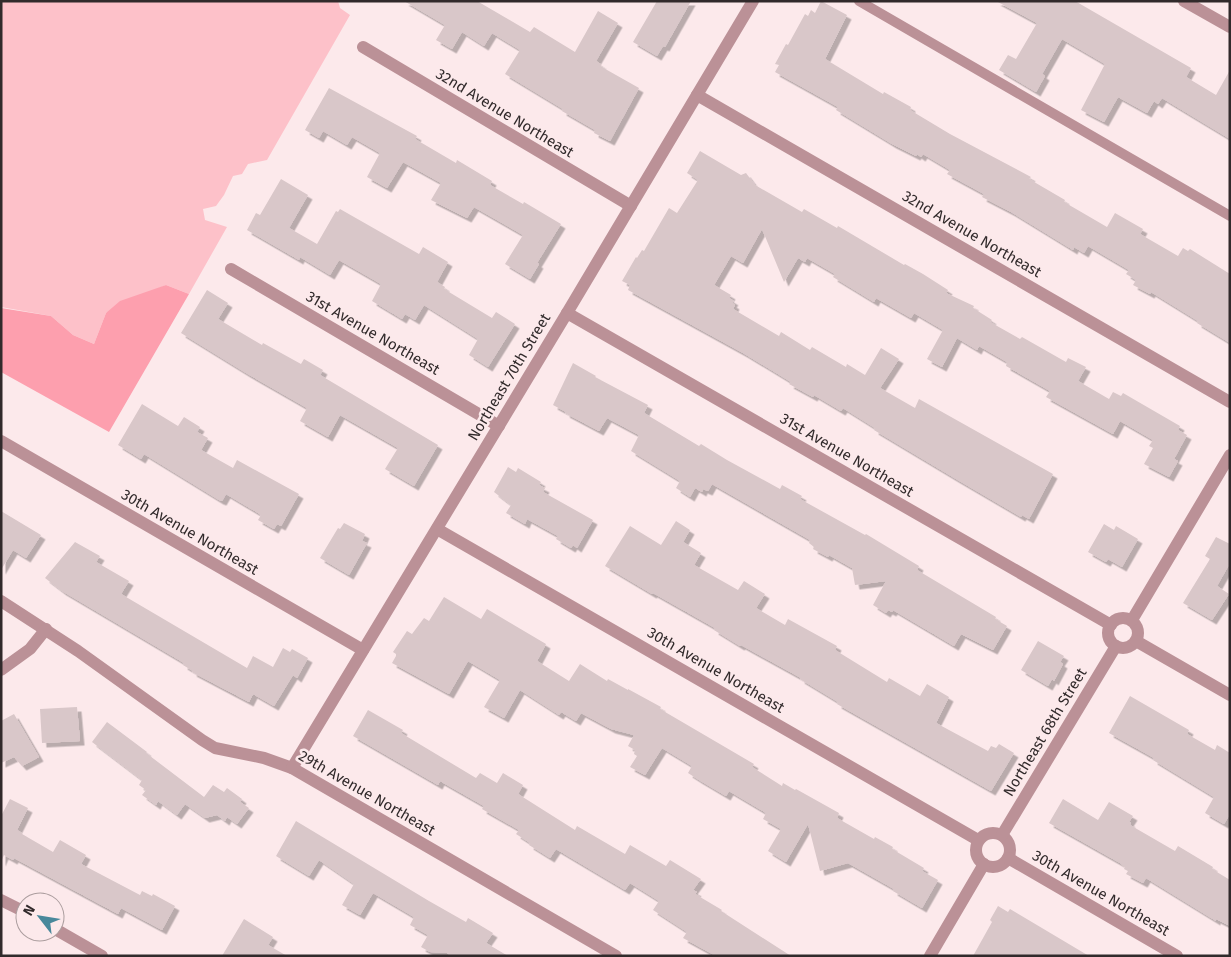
<svg xmlns="http://www.w3.org/2000/svg" width="1231" height="957" font-family="'Fira Sans',sans-serif">
<defs>
<filter id="shadow"><feDropShadow dx="4.5" dy="4.5" stdDeviation="0" flood-color="#0004"/></filter>
</defs>
<rect width="100%" height="100%" fill="#fce9eb"/>
<polygon fill="#fdc1c9" points="1,1 338,1 340,8 350,15 267,160 248,164 242,174 233,176 224,195 216,206 203,209 205,220 227,227 189,294 166,285 106,313 94,344 73,335 51,316 1,307"/>
<polygon fill="#fd9fae" points="166,285 189,294 109,432 1,372 1,308 51,316 73,335 94,344 106,313 120,301"/>
<g fill="#d9c7c9" filter="url(#shadow)">
<polygon points="404,1 477,1 530,32 534,27 575,52 598,11 618,23 596,61 602,65 600,66 639,88 610,141 594,133 595,130 562,111 563,109 505,74 520,50 492,33 484,46 462,32 452,49 436,40 445,25"/>
<polygon points="657,1 691,1 665,47 663,46 657,56 633,42"/>
<polygon points="821,1 847,15 825,59 883,94 884,92 911,107 910,110 950,134 1031,177 1029,179 1065,200 1064,202 1107,227 1115,213 1143,229 1140,234 1178,256 1183,248 1188,251 1190,249 1230,274 1230,343 1197,323 1198,321 1151,292 1150,294 1133,285 1136,280 1126,274 1129,270 1088,246 1084,253 1074,247 1073,250 1011,212 982,197 984,194 947,174 950,170 923,154 921,157 917,154 916,156 892,144 836,110 838,107 775,72 779,65 775,64 786,44 788,45 805,14 808,16 811,10 815,13"/>
<polygon points="996,1 1075,1 1191,68 1186,77 1216,95 1230,70 1230,139 1162,98 1158,104 1154,101 1147,113 1118,97 1104,122 1081,110 1105,64 1062,39 1042,74 1045,76 1036,92 999,70 1008,55 1016,59 1037,23"/>
<polygon points="329,88 417,136 415,139 456,163 457,160 492,181 490,185 523,204 524,202 561,224 537,263 539,264 530,279 505,264 523,235 474,207 467,218 431,200 441,183 403,162 387,188 367,177 380,153 352,137 347,145 323,131 319,138 305,130"/>
<polygon points="700,151 741,175 746,173 755,185 802,212 804,209 837,228 838,226 904,265 905,264 923,274 948,290 946,293 974,306 973,308 992,320 990,322 1020,339 1022,337 1066,362 1068,358 1086,367 1078,381 1109,399 1113,392 1121,396 1123,393 1180,426 1178,430 1187,435 1174,459 1178,461 1169,477 1144,464 1153,448 1149,446 1153,440 1120,421 1113,434 1046,397 1050,391 1006,366 1007,362 979,346 977,350 957,338 942,367 927,359 943,330 914,313 911,318 876,298 874,302 833,277 835,274 807,258 805,262 798,258 784,282 762,229 743,263 731,256 714,285 731,295 729,298 734,301 732,303 735,305 733,309 779,336 781,332 810,350 812,347 846,367 847,364 865,375 881,348 899,359 880,388 915,408 919,399 1053,474 1029,519 1022,515 1021,517 956,479 874,430 875,428 843,408 841,411 814,395 813,397 789,384 791,382 743,353 628,290 630,285 622,281 636,257 637,258 642,250 644,251 669,208 677,213 698,180 687,173"/>
<polygon points="281,179 308,195 289,228 317,244 336,211 338,212 340,209 419,254 423,247 448,262 437,282 445,287 444,289 492,318 496,312 515,324 488,367 469,355 478,339 424,305 415,320 405,314 402,319 372,301 381,284 339,260 330,275 300,257 299,260 247,230 256,213 260,215"/>
<polygon points="207,290 228,303 218,319 262,345 263,343 301,364 304,359 323,370 320,375 438,445 414,486 385,469 398,448 340,415 328,437 300,421 307,408 246,373 181,333"/>
<polygon points="573,363 596,376 595,377 648,405 644,413 699,446 701,444 727,460 780,489 782,485 802,496 800,499 865,535 866,534 919,566 917,570 996,617 995,619 1007,626 993,650 961,634 954,646 893,610 892,612 888,610 886,613 873,605 886,581 855,585 852,568 829,555 828,557 813,549 814,547 809,543 810,540 712,484 708,491 703,489 702,492 695,488 690,497 676,488 680,481 631,451 639,435 607,418 599,431 565,413 566,412 553,405"/>
<polygon points="142,404 178,426 184,417 200,427 197,432 208,438 201,450 233,468 237,460 299,494 281,526 277,524 274,529 258,520 261,515 258,513 226,494 222,501 219,500 144,454 141,459 118,445"/>
<polygon points="508,467 516,472 518,468 541,482 539,485 545,488 543,492 593,520 577,548 573,545 571,548 556,539 558,536 527,519 525,524 506,513 511,505 494,492"/>
<polygon points="1,511 41,535 26,558 13,550 1,570"/>
<polygon points="676,521 690,530 683,542 701,553 694,565 738,590 744,581 765,594 756,608 785,625 788,619 837,646 835,650 887,682 889,678 920,696 927,684 949,697 936,723 988,751 991,746 996,748 999,744 1014,753 991,791 837,704 838,702 800,679 801,678 741,645 740,646 714,630 715,628 653,593 652,594 605,566 630,526 661,545"/>
<polygon points="344,523 365,534 362,541 367,543 349,575 320,558 338,528 340,529"/>
<polygon points="1104,524 1114,530 1116,526 1138,539 1122,567 1108,559 1106,562 1088,552"/>
<polygon points="1216,537 1230,544 1230,563 1217,586 1229,594 1212,620 1183,603 1210,559 1205,556"/>
<polygon points="75,542 100,556 96,562 129,581 121,594 247,668 253,656 273,667 283,648 290,652 292,649 308,658 297,678 293,675 274,706 253,694 249,702 192,672 193,671 183,665 184,663 62,591 45,578"/>
<polygon points="444,597 481,619 487,609 546,644 537,661 569,681 580,664 607,681 608,679 628,690 628,689 661,707 660,709 754,764 752,767 782,786 783,783 795,790 796,789 839,813 837,818 874,839 875,837 893,847 892,849 924,868 922,871 938,880 922,908 893,891 894,889 848,863 820,871 808,824 786,862 768,851 781,829 763,819 766,813 729,791 726,796 699,780 688,773 692,766 662,748 645,775 630,767 637,756 634,754 635,750 628,746 634,735 611,729 581,713 576,721 561,712 559,715 520,690 504,718 484,707 500,680 468,661 449,694 392,663 396,656 396,654 393,652 407,631 412,634 424,618 429,621"/>
<polygon points="1038,641 1064,656 1060,662 1063,664 1054,681 1052,679 1048,686 1021,670"/>
<polygon points="1130,696 1189,730 1187,734 1215,750 1217,745 1230,753 1230,814 1224,824 1205,813 1214,797 1153,760 1154,758 1109,733"/>
<polygon points="77,707 80,741 42,743 40,709"/>
<polygon points="368,710 403,730 401,733 476,778 480,773 497,783 503,773 523,785 518,794 575,830 577,826 625,854 630,845 666,866 670,860 701,879 693,890 697,892 695,894 722,910 721,911 791,956 716,956 683,938 687,932 653,910 659,901 630,883 625,890 556,849 550,858 529,845 530,843 516,834 519,830 482,809 484,806 440,781 438,785 353,736"/>
<polygon points="14,714 39,757 22,766 14,757 1,763 1,721"/>
<polygon points="107,722 147,752 146,753 204,797 213,785 224,792 227,788 242,799 240,802 249,808 237,824 227,817 225,821 217,815 205,818 185,804 177,815 158,801 156,805 142,795 146,790 139,785 142,780 92,742"/>
<polygon points="10,799 28,808 17,830 22,833 22,834 53,852 60,840 86,855 81,864 140,895 142,891 152,896 153,894 175,906 162,930 121,908 118,914 14,858 13,860 4,855 1,862 1,816"/>
<polygon points="1063,799 1098,820 1109,802 1133,816 1129,822 1131,823 1130,825 1175,851 1178,846 1213,867 1212,869 1230,880 1230,926 1216,919 1216,921 1146,878 1143,883 1126,874 1128,871 1124,869 1125,867 1120,863 1049,823"/>
<polygon points="296,821 429,901 466,922 468,918 493,933 486,943 508,956 451,956 447,953 430,952 421,947 428,935 410,925 414,917 373,893 360,915 342,905 354,884 319,860 309,876 276,856"/>
<polygon points="998,906 1008,912 1010,909 1089,956 973,956 992,922 990,920"/>
<polygon points="244,919 273,937 268,945 287,956 222,956"/>
</g>
<g fill="none" stroke-linecap="round" stroke-linejoin="round">
<polyline stroke="#bb9197" stroke-width="10" points="859,1 1230,216"/>
<g stroke="#bb9197" stroke-width="12">
<polyline points="1184,1 1230,27"/>
<polyline points="363,47 631,206"/>
<polyline points="697,95 1230,402"/>
<polyline points="231,269 499,426"/>
<polyline points="567,313 1111,625"/>
<polyline points="1,441 363,650"/>
<polyline points="437,529 978,840"/>
<polyline points="1,601 78,651 202,740 215,748 264,758 292,768 616,956"/>
<circle cx="1123" cy="633" r="15"/>
<polyline points="1132,620 1230,455"/>
<polyline points="1136,641 1230,695"/>
<polyline points="1,670 30,649 46,629"/>
<polyline points="292,768 567,313 753,1"/>
<circle cx="993" cy="850" r="17"/>
<polyline points="1002,835 1116,646"/>
<polyline points="1008,858 1177,956"/>
<polyline points="1,900 25,912"/>
<polyline points="55,929 102,956"/>
<polyline points="930,956 984,864"/>
</g>
</g>
<g text-anchor="middle" dominant-baseline="central" stroke-width="5" stroke-linejoin="round" paint-order="stroke">
<g font-size="15" fill="#312a2b" stroke="#fce9eb">
<text transform="translate(505 113) rotate(31)">32nd Avenue Northeast</text>
<text transform="translate(972 234) rotate(30)">32nd Avenue Northeast</text>
<text transform="translate(373 333) rotate(30)">31st Avenue Northeast</text>
<text transform="translate(509 377) rotate(-59)">Northeast 70th Street</text>
<text transform="translate(847 455) rotate(30)">31st Avenue Northeast</text>
<text transform="translate(190 532) rotate(30)">30th Avenue Northeast</text>
<text transform="translate(716 670) rotate(30)">30th Avenue Northeast</text>
<text transform="translate(1045 732) rotate(-59)">Northeast 68th Street</text>
<text transform="translate(367 793) rotate(30)">29th Avenue Northeast</text>
<text transform="translate(1101 893) rotate(30)">30th Avenue Northeast</text>
</g>
</g>
<rect width="1231" height="957" fill="none" stroke="#312a2b" stroke-width="5"/>
<g transform="translate(40 917) rotate(301)"><circle r="24" fill="#fce9eb" stroke="#ab9d9e"/>
<path d="M0-4L9 19L0 12L-9 19Z" fill="#48889b"/>
<text y="-8" font-size="14" font-weight="bold" text-anchor="middle" fill="#312a2b">N</text>
</g>
</svg>
